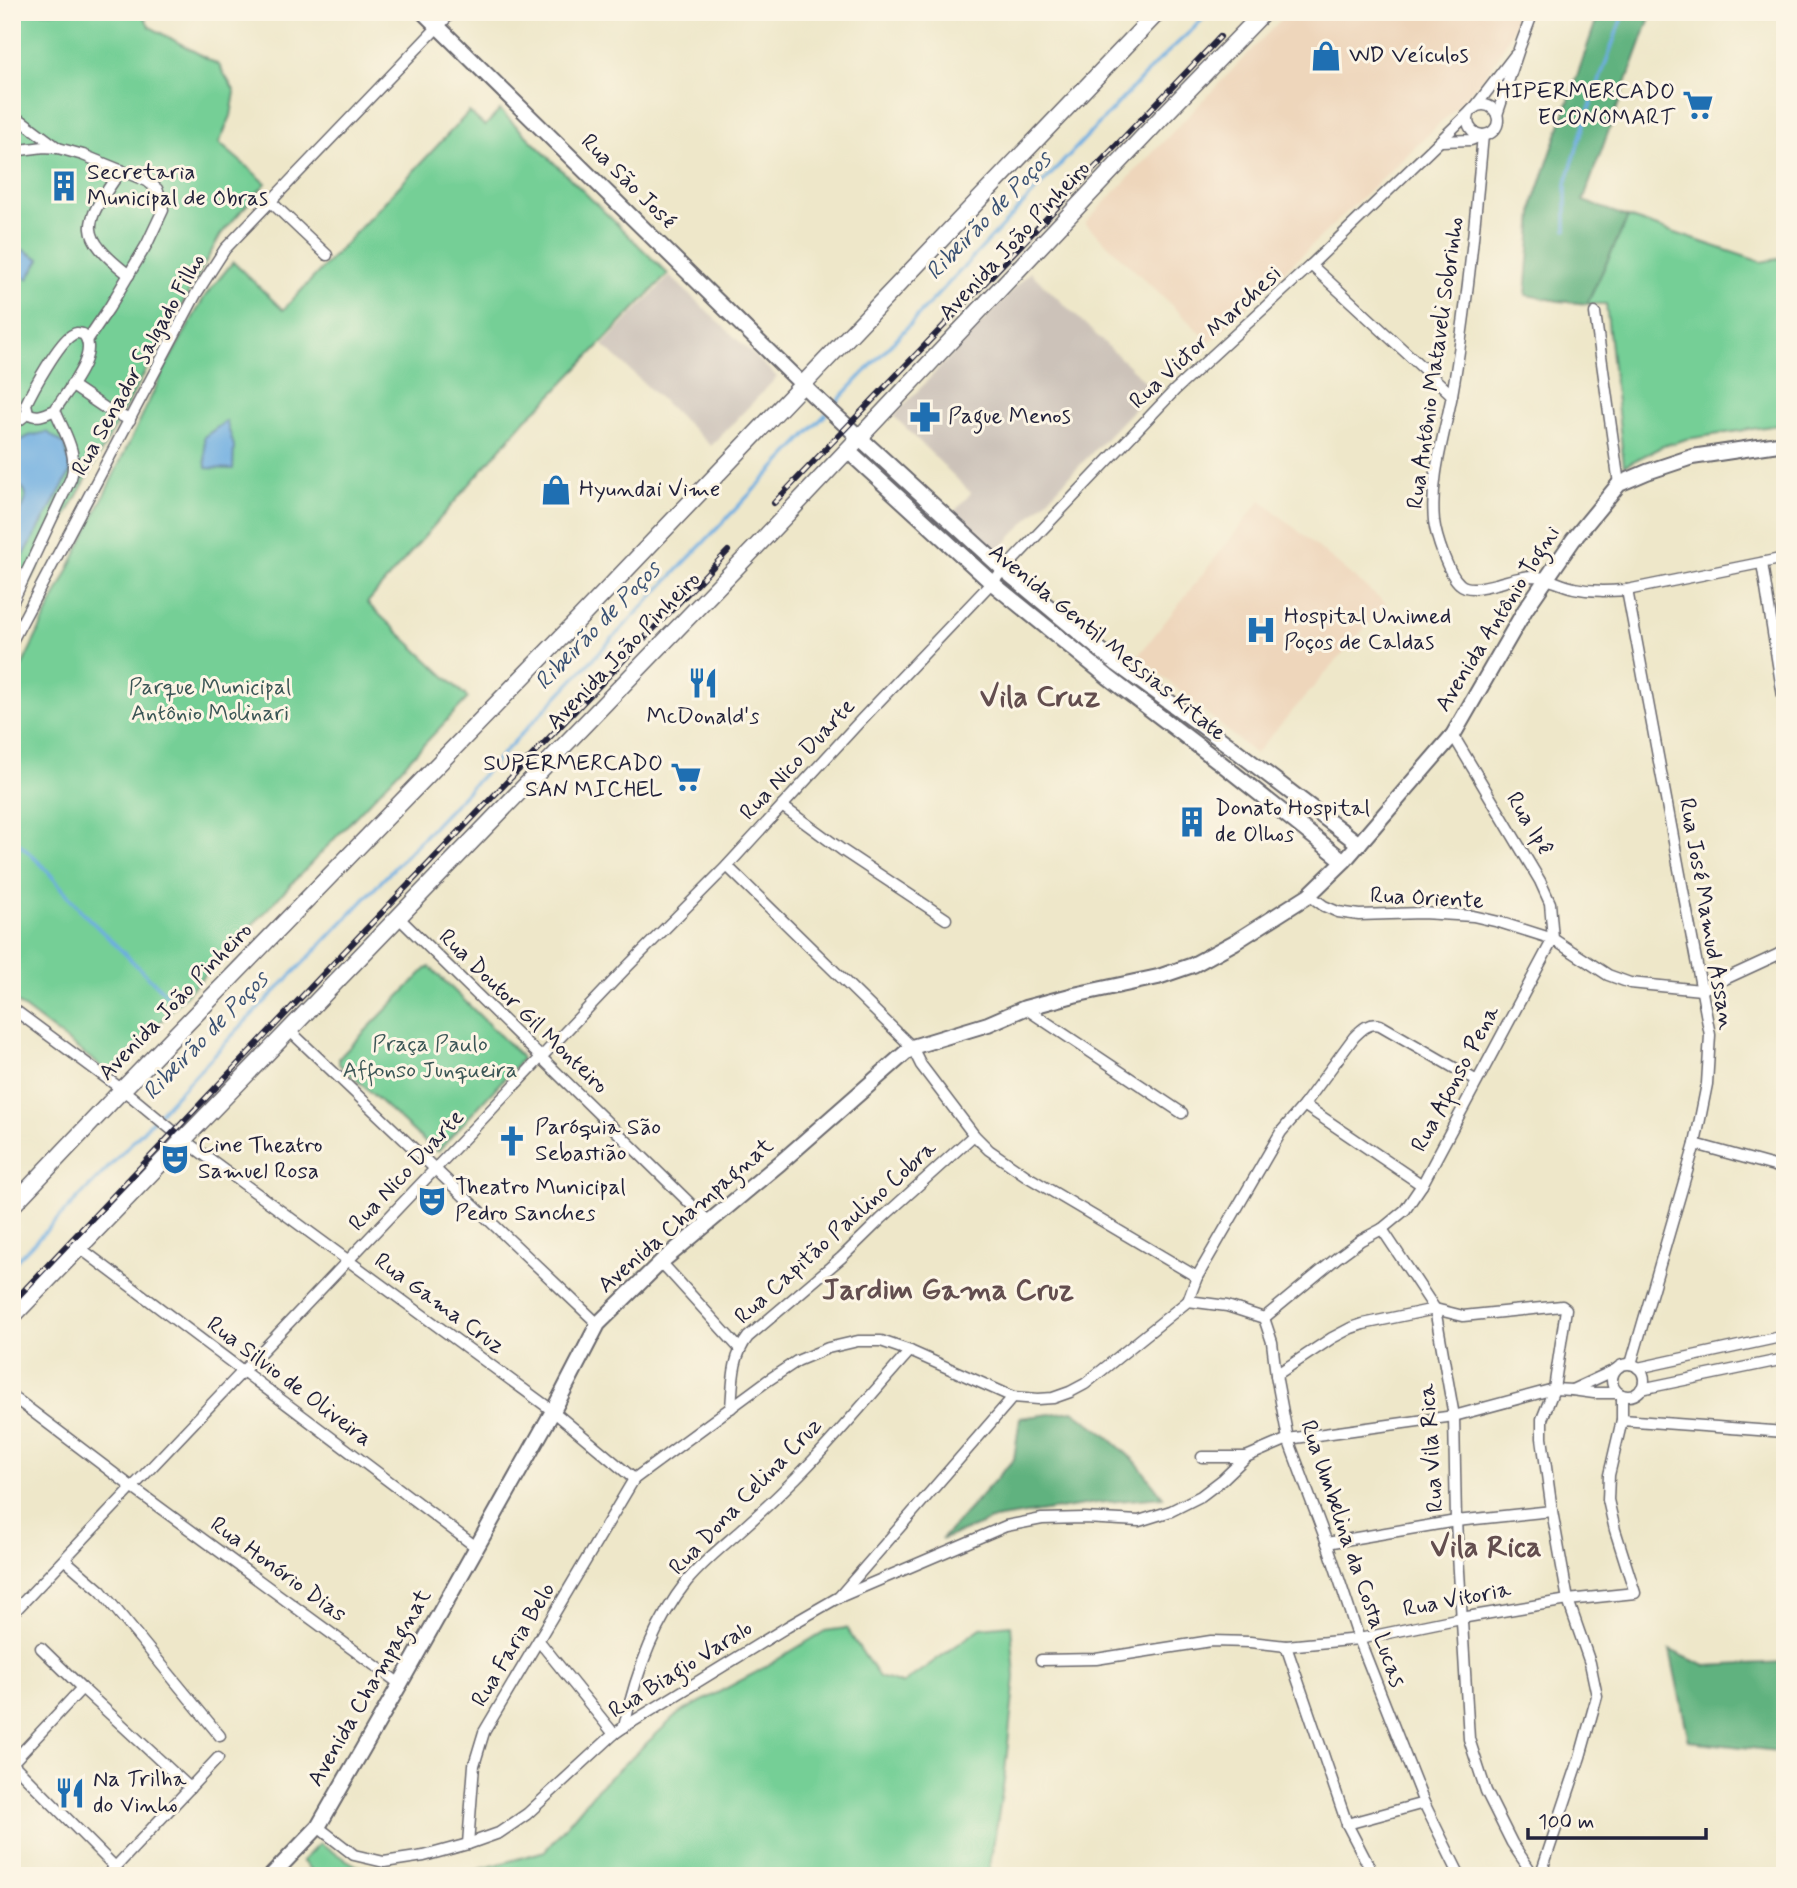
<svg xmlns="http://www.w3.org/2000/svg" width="1797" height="1888" font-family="Mynerve,sans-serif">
<rect width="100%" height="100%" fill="#fcf5e5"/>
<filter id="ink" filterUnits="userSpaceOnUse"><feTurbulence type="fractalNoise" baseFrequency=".0143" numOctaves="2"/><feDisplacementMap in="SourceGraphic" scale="14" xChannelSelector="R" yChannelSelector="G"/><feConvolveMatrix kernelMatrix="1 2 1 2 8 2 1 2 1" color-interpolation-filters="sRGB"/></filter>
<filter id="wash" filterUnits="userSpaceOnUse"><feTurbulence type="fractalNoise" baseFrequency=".00686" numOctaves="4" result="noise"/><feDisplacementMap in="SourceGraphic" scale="28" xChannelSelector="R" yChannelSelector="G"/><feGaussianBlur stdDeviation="1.57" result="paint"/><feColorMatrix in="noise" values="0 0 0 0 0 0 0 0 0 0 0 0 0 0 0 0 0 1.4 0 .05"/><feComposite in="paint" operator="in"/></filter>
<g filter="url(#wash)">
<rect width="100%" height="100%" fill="#eee7c9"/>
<g fill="#eed6bb">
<polygon points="1288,12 1519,12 1511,33 1498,58 1485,76 1452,112 1210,342 1085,223"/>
<polygon points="1261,500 1386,604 1255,754 1138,656"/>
</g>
<g fill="#ccc2b9">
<polygon points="1030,272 1153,389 995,554 952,514 971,493 894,416"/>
<polygon points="670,276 777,377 711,446 603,345"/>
</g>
<g fill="#75cf96" stroke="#4c7868" stroke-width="2">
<polygon points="12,12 141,12 150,27 219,65 235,92 231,116 219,143 266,183 221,234 12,614"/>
<polygon points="500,110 668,274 546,401 526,419 367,603 468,698 111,1074 12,999 12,687 166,366 205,296 233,262 283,310 469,112 485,126"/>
<polygon points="1628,217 1761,262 1784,258 1785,424 1687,439 1663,446 1624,466 1606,304 1587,304"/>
<polygon points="430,967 520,1055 522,1059 438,1151 434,1150 339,1064 339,1058 426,969"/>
<polygon points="1011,1625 1015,1677 1004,1781 988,1876 456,1876 545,1851 597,1789 678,1714 755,1673 825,1631 846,1628 879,1677 902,1684 981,1628"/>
<polygon points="319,1844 359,1867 344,1876 318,1876 302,1861"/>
</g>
<g fill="#60b27f" stroke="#416a5d" stroke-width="2">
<polygon points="1599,12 1652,12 1583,201 1628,217 1587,304 1559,301 1526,295 1534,202"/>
<polygon points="1073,1411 1102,1432 1136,1462 1163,1497 1097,1503 994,1519 941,1540 1014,1459 1020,1418"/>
<polygon points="1670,1650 1705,1666 1785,1662 1785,1752 1689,1741"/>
</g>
<g fill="#6dade1" stroke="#48688e" stroke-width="2">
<polygon points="12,244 40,259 28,279 12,270"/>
<polygon points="226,421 234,446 233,469 206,468 204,437"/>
<path d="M47 432 65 445 71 471 12 577C12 562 10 545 12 530 14 519 42 489 12 483V445L29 436Z"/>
</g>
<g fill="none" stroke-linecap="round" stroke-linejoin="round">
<g stroke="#6dade1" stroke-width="3.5">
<polyline points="1566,230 1566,184 1586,118 1624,12"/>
<polyline points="831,408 1157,62 1193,29 1209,12"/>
<polyline points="12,837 44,867 83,913 170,998"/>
<polyline points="12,1265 106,1170 244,1023 315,951 826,414"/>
</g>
</g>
</g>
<g filter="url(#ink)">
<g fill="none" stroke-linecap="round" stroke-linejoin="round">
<g stroke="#69676d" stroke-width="13">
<g id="street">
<circle cx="1483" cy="120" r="15"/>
<polyline points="1475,107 1515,55"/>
<polyline points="1497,115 1519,49 1533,12"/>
<polyline points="12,124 22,121 58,148"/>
<path d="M1441 141 1471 140 1483 135C1475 222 1467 309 1452 395 1444 437 1430 478 1434 521 1436 537 1448 574 1460 584 1469 592 1486 586 1496 584 1508 581 1521 576 1533 576 1547 577 1560 585 1574 588 1592 592 1609 591 1627 590L1785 558"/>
<polyline points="12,151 44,147 58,148 83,155 147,181 157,189 161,198 163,210 147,244 109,308 88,339"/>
<path d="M121 170C85 223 74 232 129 275"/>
<polyline points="270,201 327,255"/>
<polyline points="1311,265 1452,395"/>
<polyline points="1595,313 1619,484"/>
<polyline points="71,385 105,408 130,420"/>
<polyline points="12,426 28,413"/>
<polyline points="1762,563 1785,709"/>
<polyline points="1627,590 1710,1035 1707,1084 1695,1144 1631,1364"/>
<path d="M12 603 71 478C79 453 64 433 55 410 66 392 101 353 83 334 78 333 77 332 72 335 59 342 33 389 26 404L28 413C37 419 46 414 55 410"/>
<polyline points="12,641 196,294 225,249 452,12"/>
<polyline points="782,806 842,850 946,919"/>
<polyline points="727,866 912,1047 921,1065 974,1135 989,1150 1028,1177 1197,1277"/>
<polyline points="1309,895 1324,906 1338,912 1359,915 1422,913 1473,916 1499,922 1553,939 1608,975 1630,983 1701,990 1777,955 1785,950"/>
<polyline points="399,918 709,1222"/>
<polyline points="12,1008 132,1097 184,1140 553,1411 634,1479"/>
<polyline points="1025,1008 1182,1113"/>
<polyline points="289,1030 598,1324"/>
<path d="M1304 1105 1354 1037C1362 1029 1369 1022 1380 1025L1477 1081"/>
<polyline points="1695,1144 1785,1169"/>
<polyline points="1382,1229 1435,1309 1454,1416 1456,1521 1469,1739 1486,1791 1512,1843 1534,1876"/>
<polyline points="80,1248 476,1547"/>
<polyline points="661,1262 739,1348"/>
<polyline points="1188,1301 1197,1277 1281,1132 1304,1105 1422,1185"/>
<polyline points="1264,1318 1338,1257 1361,1240 1382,1229 1405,1210 1422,1185 1553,939 1550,903 1540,881 1453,735"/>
<circle cx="1628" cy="1380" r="16"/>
<polyline points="1638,1368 1785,1336"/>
<polyline points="1615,1370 1572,1390 1594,1393 1618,1393"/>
<polyline points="1276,1375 1332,1338 1351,1328 1363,1324 1435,1309 1463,1316 1562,1306 1566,1309 1554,1389 1542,1419 1542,1438 1552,1511 1568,1600 1590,1663 1597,1696 1580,1757 1540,1876"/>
<polyline points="1641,1389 1785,1359"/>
<polyline points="12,1396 133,1488 400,1684"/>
<path d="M731 1408C733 1383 732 1357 748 1337L841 1258 881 1219 974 1135"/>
<polyline points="1622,1420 1785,1432"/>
<polyline points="1202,1457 1246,1457"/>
<polyline points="1327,1543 1456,1521 1552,1511"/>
<polyline points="65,1560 101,1591 220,1736"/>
<polyline points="842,1596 1006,1526 1042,1519 1084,1518 1139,1521 1171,1511 1201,1496 1222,1480 1246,1457 1288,1439 1454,1416 1554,1389 1572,1390"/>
<polyline points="12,1614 626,968 727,866 862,719 1175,390 1311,265 1471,111"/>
<polyline points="539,1641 614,1734"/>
<polyline points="1286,1646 1347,1824 1374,1876"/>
<polyline points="41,1648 82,1688 12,1763 115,1867"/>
<polyline points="1041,1660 1096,1659 1211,1641 1250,1642 1286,1646 1359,1639 1461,1618 1568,1600 1635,1593 1615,1530 1608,1500 1609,1475 1622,1420 1622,1395"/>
<polyline points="82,1688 190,1788"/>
<path d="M624 1727C635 1676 654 1623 687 1581 703 1562 723 1546 741 1530 760 1513 778 1496 796 1478 836 1438 872 1393 910 1351"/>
<polyline points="1347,1824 1424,1803"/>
<polyline points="318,1827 354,1855 384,1862 424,1856 468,1844 499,1833 527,1814 614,1734 624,1727 787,1627 839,1597 1013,1397"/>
<polyline points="468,1844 474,1765 484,1732 634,1479 767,1381 797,1361 828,1348 858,1341 881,1341 910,1351 1013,1397 1038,1399 1053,1398 1070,1392 1085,1384 1188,1301 1227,1306 1264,1318 1272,1342 1276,1375 1288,1439 1327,1543 1359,1639 1424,1803 1460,1876"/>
<polyline points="107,1876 218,1758"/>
</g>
</g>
<g stroke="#69676d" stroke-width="18">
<g id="secondary">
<polyline points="423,12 813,395 1003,569 1117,664 1234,749 1359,844"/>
<polyline points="848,451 991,582 1108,677 1222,764 1344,861"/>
<polyline points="271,1876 318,1827 400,1684 553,1411 598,1324 661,1262 780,1163 912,1047 988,1024 1025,1008 1074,995 1158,977 1193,965 1235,942 1309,895 1344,861 1453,735 1525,610 1573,540 1619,484 1647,472 1692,457 1785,443"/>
</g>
</g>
<g stroke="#69676d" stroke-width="19">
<g id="primary">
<polyline points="12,1206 122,1090 581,617 1158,12"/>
<polyline points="12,1317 754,549 1163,116 1264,12"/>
</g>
</g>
<use href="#street" stroke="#fff" stroke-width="10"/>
<use href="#secondary" stroke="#fff" stroke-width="14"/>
<use href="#primary" stroke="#fff" stroke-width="16"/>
<g stroke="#22223b" stroke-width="6">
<g id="rail">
<polyline points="774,503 1220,37"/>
<polyline points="12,1303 345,951 728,551"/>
</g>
</g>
<use href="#rail" stroke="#fcf5e5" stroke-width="3.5" stroke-dasharray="10" stroke-linecap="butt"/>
</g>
</g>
<defs>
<g id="shop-bare" transform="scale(2.415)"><path d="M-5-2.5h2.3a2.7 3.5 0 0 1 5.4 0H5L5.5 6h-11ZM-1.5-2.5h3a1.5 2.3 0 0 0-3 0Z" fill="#1f6fb2" stroke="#fcf5e5" stroke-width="2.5" paint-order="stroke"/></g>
<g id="supermarket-bare" transform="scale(2.415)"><path d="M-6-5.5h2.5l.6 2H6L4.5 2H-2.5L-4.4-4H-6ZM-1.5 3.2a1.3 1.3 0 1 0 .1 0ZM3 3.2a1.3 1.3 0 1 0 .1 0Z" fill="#1f6fb2" stroke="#fcf5e5" stroke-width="2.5" paint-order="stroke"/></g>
<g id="building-bare" transform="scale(2.415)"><path d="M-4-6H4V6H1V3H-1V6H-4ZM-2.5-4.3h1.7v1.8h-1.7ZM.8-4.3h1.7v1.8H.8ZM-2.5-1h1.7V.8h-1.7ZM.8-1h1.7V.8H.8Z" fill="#1f6fb2" stroke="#fcf5e5" stroke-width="2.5" paint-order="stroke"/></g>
<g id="pharmacy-bare" transform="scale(2.415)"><path d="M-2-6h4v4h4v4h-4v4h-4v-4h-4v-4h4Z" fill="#1f6fb2" stroke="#fcf5e5" stroke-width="2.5" paint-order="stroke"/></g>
<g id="hospital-bare" transform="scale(2.415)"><path d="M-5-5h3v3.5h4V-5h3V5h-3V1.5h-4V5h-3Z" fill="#1f6fb2" stroke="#fcf5e5" stroke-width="2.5" paint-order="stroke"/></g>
<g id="restaurant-bare" transform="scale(2.415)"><path d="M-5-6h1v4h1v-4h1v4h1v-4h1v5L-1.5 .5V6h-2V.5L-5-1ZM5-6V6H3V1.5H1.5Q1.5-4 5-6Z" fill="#1f6fb2" stroke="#fcf5e5" stroke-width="2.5" paint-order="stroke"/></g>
<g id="church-bare" transform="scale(2.415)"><path d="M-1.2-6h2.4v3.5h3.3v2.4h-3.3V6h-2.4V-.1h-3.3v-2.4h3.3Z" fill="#1f6fb2" stroke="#fcf5e5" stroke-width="2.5" paint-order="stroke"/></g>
<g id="theatre-bare" transform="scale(2.415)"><path d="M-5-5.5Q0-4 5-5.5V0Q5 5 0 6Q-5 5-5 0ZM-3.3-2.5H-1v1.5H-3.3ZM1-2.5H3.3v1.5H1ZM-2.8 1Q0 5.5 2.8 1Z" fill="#1f6fb2" stroke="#fcf5e5" stroke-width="2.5" paint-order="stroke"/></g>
</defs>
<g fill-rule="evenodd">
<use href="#shop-bare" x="1326" y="56"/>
<use href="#supermarket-bare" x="1698" y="105"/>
<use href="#building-bare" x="64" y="186"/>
<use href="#pharmacy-bare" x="925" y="417"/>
<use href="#shop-bare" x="556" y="490"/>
<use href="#hospital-bare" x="1261" y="630"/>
<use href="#restaurant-bare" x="703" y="683"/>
<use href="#supermarket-bare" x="686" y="777"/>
<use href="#building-bare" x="1192" y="822"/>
<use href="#church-bare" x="512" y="1141"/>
<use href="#theatre-bare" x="175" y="1159"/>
<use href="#theatre-bare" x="432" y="1201"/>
<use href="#restaurant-bare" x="70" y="1793"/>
</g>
<g text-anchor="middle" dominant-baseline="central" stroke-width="6" stroke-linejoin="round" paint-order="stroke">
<g font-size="23" fill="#22223b" stroke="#fcf5e5" text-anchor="start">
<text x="1349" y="56">WD Veículos</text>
<text x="1675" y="92" text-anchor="end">HIPERMERCADO<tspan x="1675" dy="26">ECONOMART</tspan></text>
<text x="87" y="173">Secretaria<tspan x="87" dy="26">Municipal de Obras</tspan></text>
<text x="948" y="417">Pague Menos</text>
<text x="579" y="490">Hyundai Vime</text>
<text x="1284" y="617">Hospital Unimed<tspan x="1284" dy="26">Poços de Caldas</tspan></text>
<text x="703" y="717" text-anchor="middle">McDonald's</text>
<text x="663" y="764" text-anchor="end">SUPERMERCADO<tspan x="663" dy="26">SAN MICHEL</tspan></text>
<text x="1215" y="809">Donato Hospital<tspan x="1215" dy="26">de Olhos</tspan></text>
<text x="535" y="1128">Paróquia São<tspan x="535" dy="26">Sebastião</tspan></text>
<text x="198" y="1146">Cine Theatro<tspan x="198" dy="26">Samuel Rosa</tspan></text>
<text x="455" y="1188">Theatro Municipal<tspan x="455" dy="26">Pedro Sanches</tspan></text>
<text x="93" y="1780">Na Trilha<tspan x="93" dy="26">do Vinho</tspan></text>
</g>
<g font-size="23" fill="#22223b" stroke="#fcf5e5">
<text transform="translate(628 182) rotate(45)">Rua São José</text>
<text transform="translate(1015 241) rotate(-47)">Avenida João Pinheiro</text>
<text transform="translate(1206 338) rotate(-43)">Rua Victor Marchesi</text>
<text transform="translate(1436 363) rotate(-82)">Rua Antônio Mataveli Sobrinho</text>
<text transform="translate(139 365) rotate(-61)">Rua Senador Salgado Filho</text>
<text transform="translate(1498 619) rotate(-58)">Avenida Antônio Togni</text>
<text transform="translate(1107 643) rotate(39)">Avenida Gentil Messias Kitate</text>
<text transform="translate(624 651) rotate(-46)">Avenida João Pinheiro</text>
<text transform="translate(798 760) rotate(-47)">Rua Nico Duarte</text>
<text transform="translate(1529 824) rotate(59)">Rua Ipê</text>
<text transform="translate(1427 899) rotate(3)">Rua Oriente</text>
<text transform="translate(1706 914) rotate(80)">Rua José Mamud Assan</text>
<text transform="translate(176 1002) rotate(-46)">Avenida João Pinheiro</text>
<text transform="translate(523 1012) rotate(44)">Rua Doutor Gil Monteiro</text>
<text transform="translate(1456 1079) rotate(-62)">Rua Afonso Pena</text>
<text transform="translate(407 1171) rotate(-47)">Rua Nico Duarte</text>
<text transform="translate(686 1216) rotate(-41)">Avenida Champagnat</text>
<text transform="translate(836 1233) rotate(-42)">Rua Capitão Paulino Cobra</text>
<text transform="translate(439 1304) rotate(36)">Rua Gama Cruz</text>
<text transform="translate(289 1382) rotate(37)">Rua Silvio de Oliveira</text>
<text transform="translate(1432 1448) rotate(-94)">Rua Vila Rica</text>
<text transform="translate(746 1497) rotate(-46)">Rua Dona Celina Cruz</text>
<text transform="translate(1352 1554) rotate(71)">Rua Umbelina da Costa Lucas</text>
<text transform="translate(278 1570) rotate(36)">Rua Honório Dias</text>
<text transform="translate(1457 1600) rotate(-11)">Rua Vitoria</text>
<text transform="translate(514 1645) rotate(-59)">Rua Faria Belo</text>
<text transform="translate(681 1670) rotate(-32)">Rua Biagio Varalo</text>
<text transform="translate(370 1688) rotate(-60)">Avenida Champagnat</text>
</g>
<g font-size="23" fill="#3b5656" stroke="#fcf5e5">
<text x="210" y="688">Parque Municipal<tspan x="210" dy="26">Antônio Molinari</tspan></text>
<text x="430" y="1045">Praça Paulo<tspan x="430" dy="26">Affonso Junqueira</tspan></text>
</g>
<g font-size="24" font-style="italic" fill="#3c5375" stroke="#fcf5e5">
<text transform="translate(989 216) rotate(-46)">Ribeirão de Poços</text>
<text transform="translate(598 626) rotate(-46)">Ribeirão de Poços</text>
<text transform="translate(206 1036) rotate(-46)">Ribeirão de Poços</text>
</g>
<g font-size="30" font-weight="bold" fill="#634e4f" stroke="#fcf5e5">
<text x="1040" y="697">Vila Cruz</text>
<text x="948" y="1290">Jardim Gama Cruz</text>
<text x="1486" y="1547">Vila Rica</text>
</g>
</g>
<rect width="1797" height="1888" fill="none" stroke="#fcf5e5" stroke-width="42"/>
<path d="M1528 1828v10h178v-10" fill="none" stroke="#22223b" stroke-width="3.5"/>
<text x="1538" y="1828" font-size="21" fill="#22223b" stroke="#fcf5e5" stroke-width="5" paint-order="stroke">100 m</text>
</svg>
